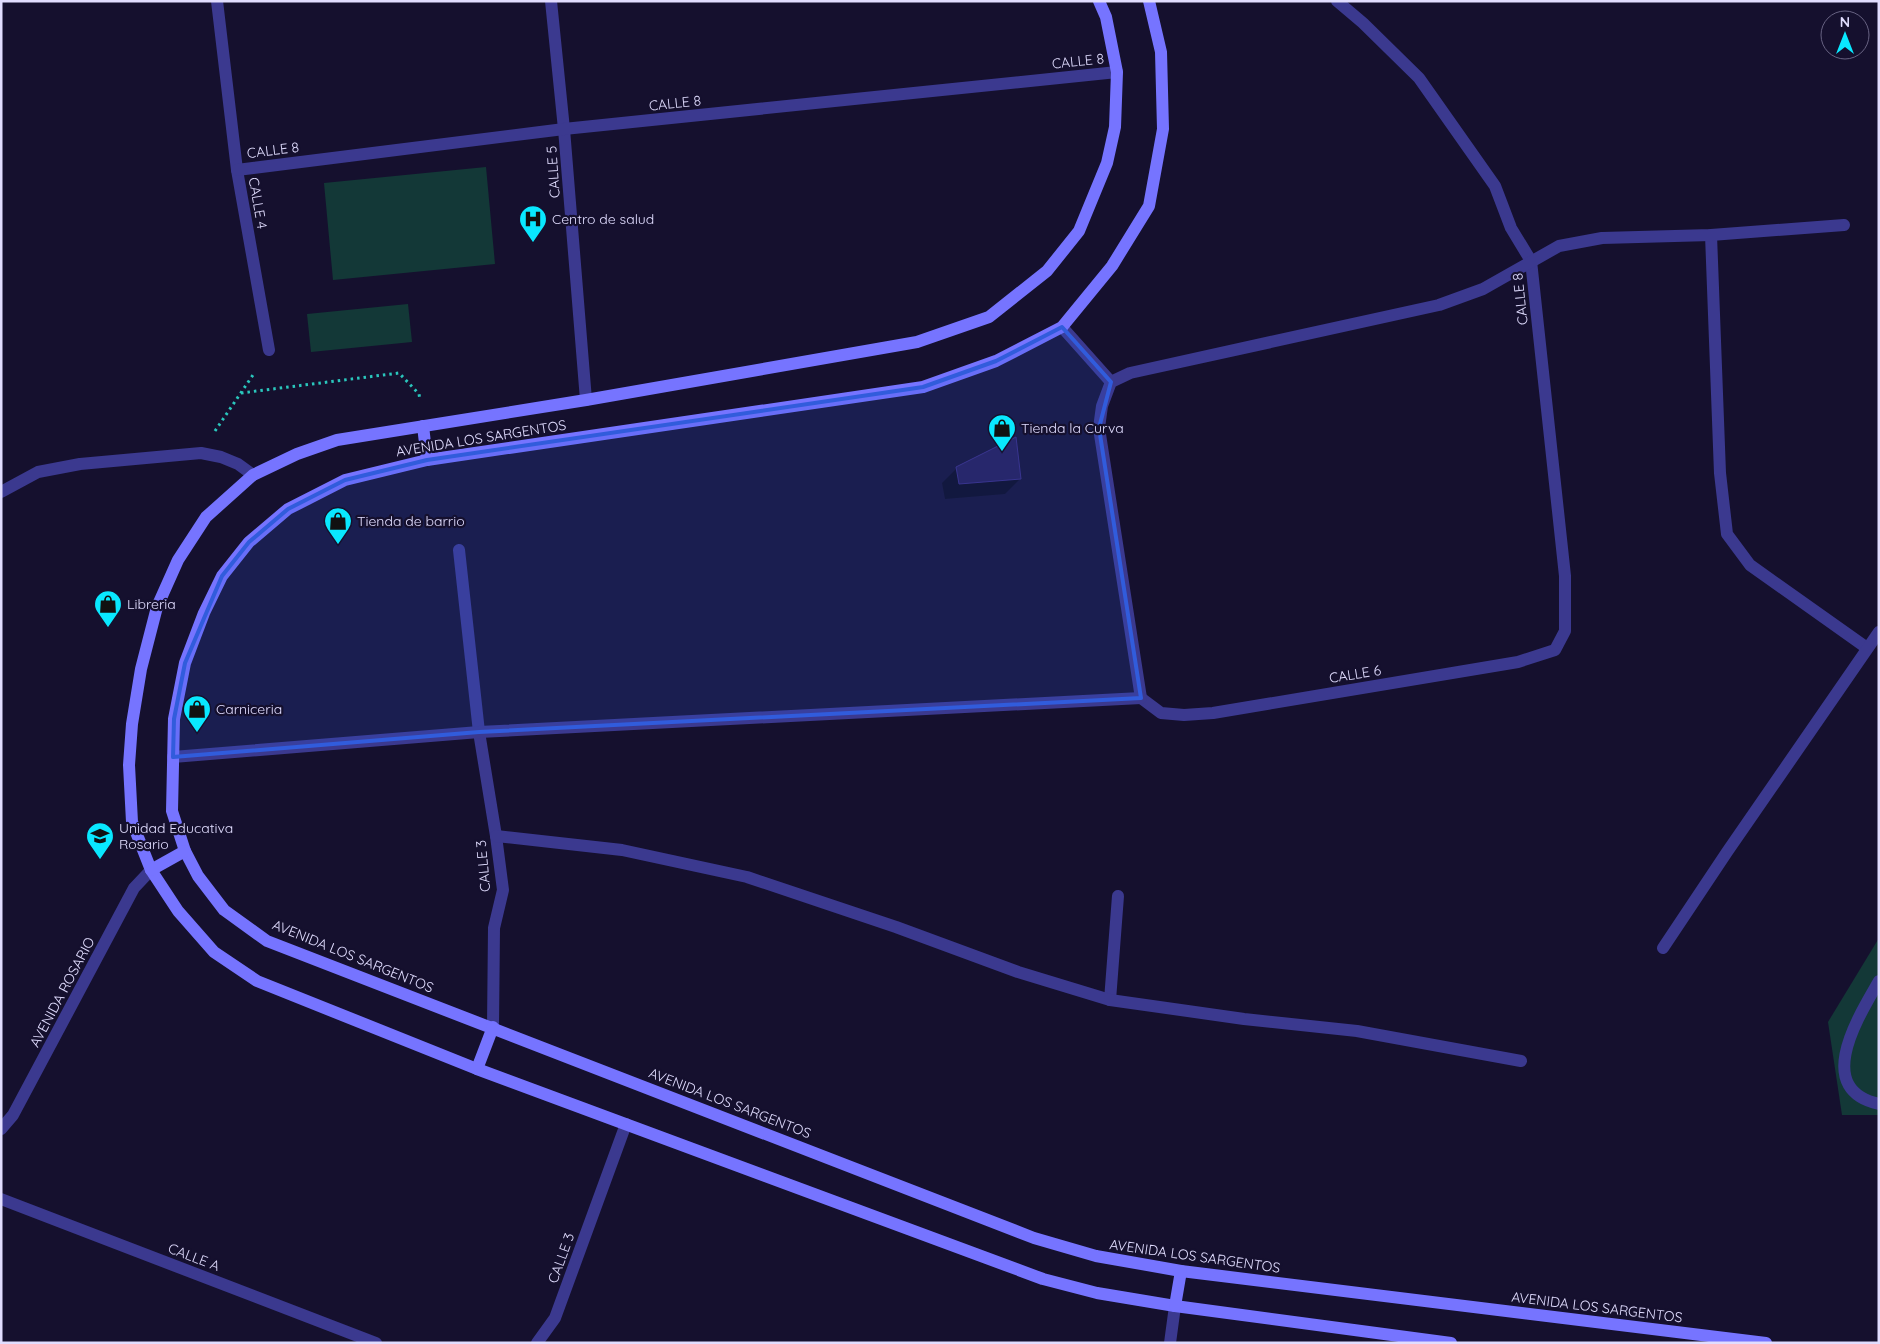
<svg xmlns="http://www.w3.org/2000/svg" width="1880" height="1344" font-family="Quicksand,sans-serif">
<rect width="100%" height="100%" fill="#15102e"/>
<g fill="#133837">
<polygon points="486,167 495,264 333,280 324,183"/>
<polygon points="408,304 412,342 311,352 307,314"/>
<polygon points="1879,938 1879,1115 1842,1115 1828,1022"/>
</g>
<polygon fill="#0007" points="957,468 1020,479 1005,494 945,499 942,483"/>
<polygon fill="#251b50" stroke="#3b2c7d" points="1016,437 1021,479 959,484 956,467"/>
<g fill="none" stroke-linecap="round" stroke-linejoin="round">
<g stroke="#2ac6bc" stroke-width="3" stroke-dasharray="2.5 4" stroke-linecap="butt">
<polyline points="241,393 399,373 419,394 420,400"/>
<polyline points="215,431 255,372"/>
</g>
<g stroke="#3b398f" stroke-width="12">
<path d="M1879 981C1859 1016 1812 1089 1879 1104"/>
<polyline points="1110,1000 1118,896"/>
</g>
<g stroke="#3b398f" stroke-width="12">
<polyline points="217,1 237,170 269,350"/>
<polyline points="551,1 564,129 586,400"/>
<polyline points="237,170 564,129 1117,72"/>
<polyline points="1711,235 1720,473 1727,534 1750,565 1867,648"/>
<polyline points="1062,327 1111,382"/>
<polyline points="1,492 38,472 80,464 201,453 221,457 238,464 253,475"/>
<polyline points="459,550 479,732 496,836 503,890 494,928 493,1027"/>
<polyline points="1141,698 1161,713 1184,715 1213,713 1518,662 1555,650 1565,631 1565,576 1531,261 1511,228 1495,186 1419,78 1363,23 1337,1"/>
<polyline points="1141,698 1099,428 1102,406 1111,382 1130,373 1439,305 1483,289 1559,246 1602,238 1711,235 1844,225"/>
<polyline points="173,757 479,732 1141,698"/>
<polyline points="496,836 622,850 747,877 896,927 1018,972 1110,1000 1244,1019 1357,1031 1521,1061"/>
<polyline points="1663,948 1727,852 1879,632"/>
<polyline points="1,1129 13,1115 134,888 151,870"/>
<polyline points="1,1199 376,1343"/>
<polyline points="537,1343 555,1318 626,1124"/>
<polyline points="1170,1343 1175,1306"/>
</g>
<g stroke="#7674ff" stroke-width="12">
<polyline points="1099,1 1106,17 1117,72 1115,127 1107,163 1079,231 1047,271 989,317 917,342 586,400 337,440 297,454 253,475 206,517 178,560 157,607 141,669 132,724 129,765 132,822 151,870 178,911 214,952 257,981 477,1069 1043,1279 1097,1293 1175,1306 1451,1343"/>
<polyline points="1149,1 1161,52 1163,129 1149,206 1112,266 1062,327 996,361 923,387 427,460 345,480 288,509 249,542 222,576 204,613 185,663 174,719 172,811 185,851 198,876 224,910 267,941 1034,1238 1096,1256 1181,1271 1766,1343"/>
<polyline points="423,426 427,460"/>
<polyline points="151,870 185,851"/>
<polyline points="477,1069 493,1027"/>
<polyline points="1175,1306 1181,1271"/>
</g>
</g>
<path fill="#315cdc" fill-opacity="0.2" stroke="#315cdc" stroke-width="4" stroke-linejoin="round" d="M1062 327 1111 382 1099 428 1141 698 479 732 173 757 174 719 185 663 222 576 249 542 288 509 345 480 427 460 923 387 996 361Z"/>
<defs>
<g id="hospital-pin" transform="scale(1.4375)"><path d="M0 17L-7.5 6A9.5 9.5 0 1 1 7.5 6Z" fill="#09e8ff" stroke="#15102e"/><path d="M-5-5h3v3.5h4V-5h3V5h-3V1.5h-4V5h-3Z" fill="#111"/></g>
<g id="shop-pin" transform="scale(1.4375)"><path d="M0 17L-7.5 6A9.5 9.5 0 1 1 7.5 6Z" fill="#09e8ff" stroke="#15102e"/><path d="M-5-2.5h2.3a2.7 3.5 0 0 1 5.4 0H5L5.5 6h-11ZM-1.5-2.5h3a1.5 2.3 0 0 0-3 0Z" fill="#111"/></g>
<g id="school-pin" transform="scale(1.4375)"><path d="M0 17L-7.5 6A9.5 9.5 0 1 1 7.5 6Z" fill="#09e8ff" stroke="#15102e"/><path d="M0-5L7-2L0 1L-7-2ZM-4 1L0 2.5L4 1V4Q0 6-4 4Z" fill="#111"/></g>
</defs>
<g fill-rule="evenodd">
<use href="#hospital-pin" x="533" y="219"/>
<use href="#shop-pin" x="1002" y="428"/>
<use href="#shop-pin" x="338" y="521"/>
<use href="#shop-pin" x="108" y="604"/>
<use href="#shop-pin" x="197" y="709"/>
<use href="#school-pin" x="100" y="836"/>
</g>
<g text-anchor="middle" dominant-baseline="central" stroke-width="4.5" stroke-linejoin="round" paint-order="stroke">
<g font-size="14" fill="#e1ddff" stroke="#15102e">
<text transform="translate(1078 61) rotate(-6)">CALLE 8</text>
<text transform="translate(675 103) rotate(-6)">CALLE 8</text>
<text transform="translate(273 150) rotate(-7)">CALLE 8</text>
<text transform="translate(553 172) rotate(-94)">CALLE 5</text>
<text transform="translate(258 203) rotate(80)">CALLE 4</text>
<text transform="translate(1520 299) rotate(-96)">CALLE 8</text>
<text transform="translate(481 438) rotate(-9)">AVENIDA LOS SARGENTOS</text>
<text transform="translate(1355 674) rotate(-9)">CALLE 6</text>
<text transform="translate(483 866) rotate(-95)">CALLE 3</text>
<text transform="translate(353 956) rotate(22)">AVENIDA LOS SARGENTOS</text>
<text transform="translate(62 992) rotate(-62)">AVENIDA ROSARIO</text>
<text transform="translate(730 1103) rotate(21)">AVENIDA LOS SARGENTOS</text>
<text transform="translate(1195 1256) rotate(8)">AVENIDA LOS SARGENTOS</text>
<text transform="translate(194 1257) rotate(21)">CALLE A</text>
<text transform="translate(561 1258) rotate(-70)">CALLE 3</text>
<text transform="translate(1597 1307) rotate(7)">AVENIDA LOS SARGENTOS</text>
</g>
<g font-size="14" fill="#e1ddff" stroke="#15102e" text-anchor="start">
<text x="552" y="219">Centro de salud</text>
<text x="1021" y="428">Tienda la Curva</text>
<text x="357" y="521">Tienda de barrio</text>
<text x="127" y="604">Libreria</text>
<text x="216" y="709">Carniceria</text>
<text x="119" y="828">Unidad Educativa<tspan x="119" dy="16">Rosario</tspan></text>
</g>
</g>
<rect width="1880" height="1344" fill="none" stroke="#e1ddff" stroke-width="5"/>
<g transform="translate(1845 35)"><circle r="24" fill="#15102e" stroke="#676282"/>
<path d="M0-4L9 19L0 12L-9 19Z" fill="#09e8ff"/>
<text y="-8" font-size="14" font-weight="bold" text-anchor="middle" fill="#e1ddff">N</text>
</g>
</svg>
